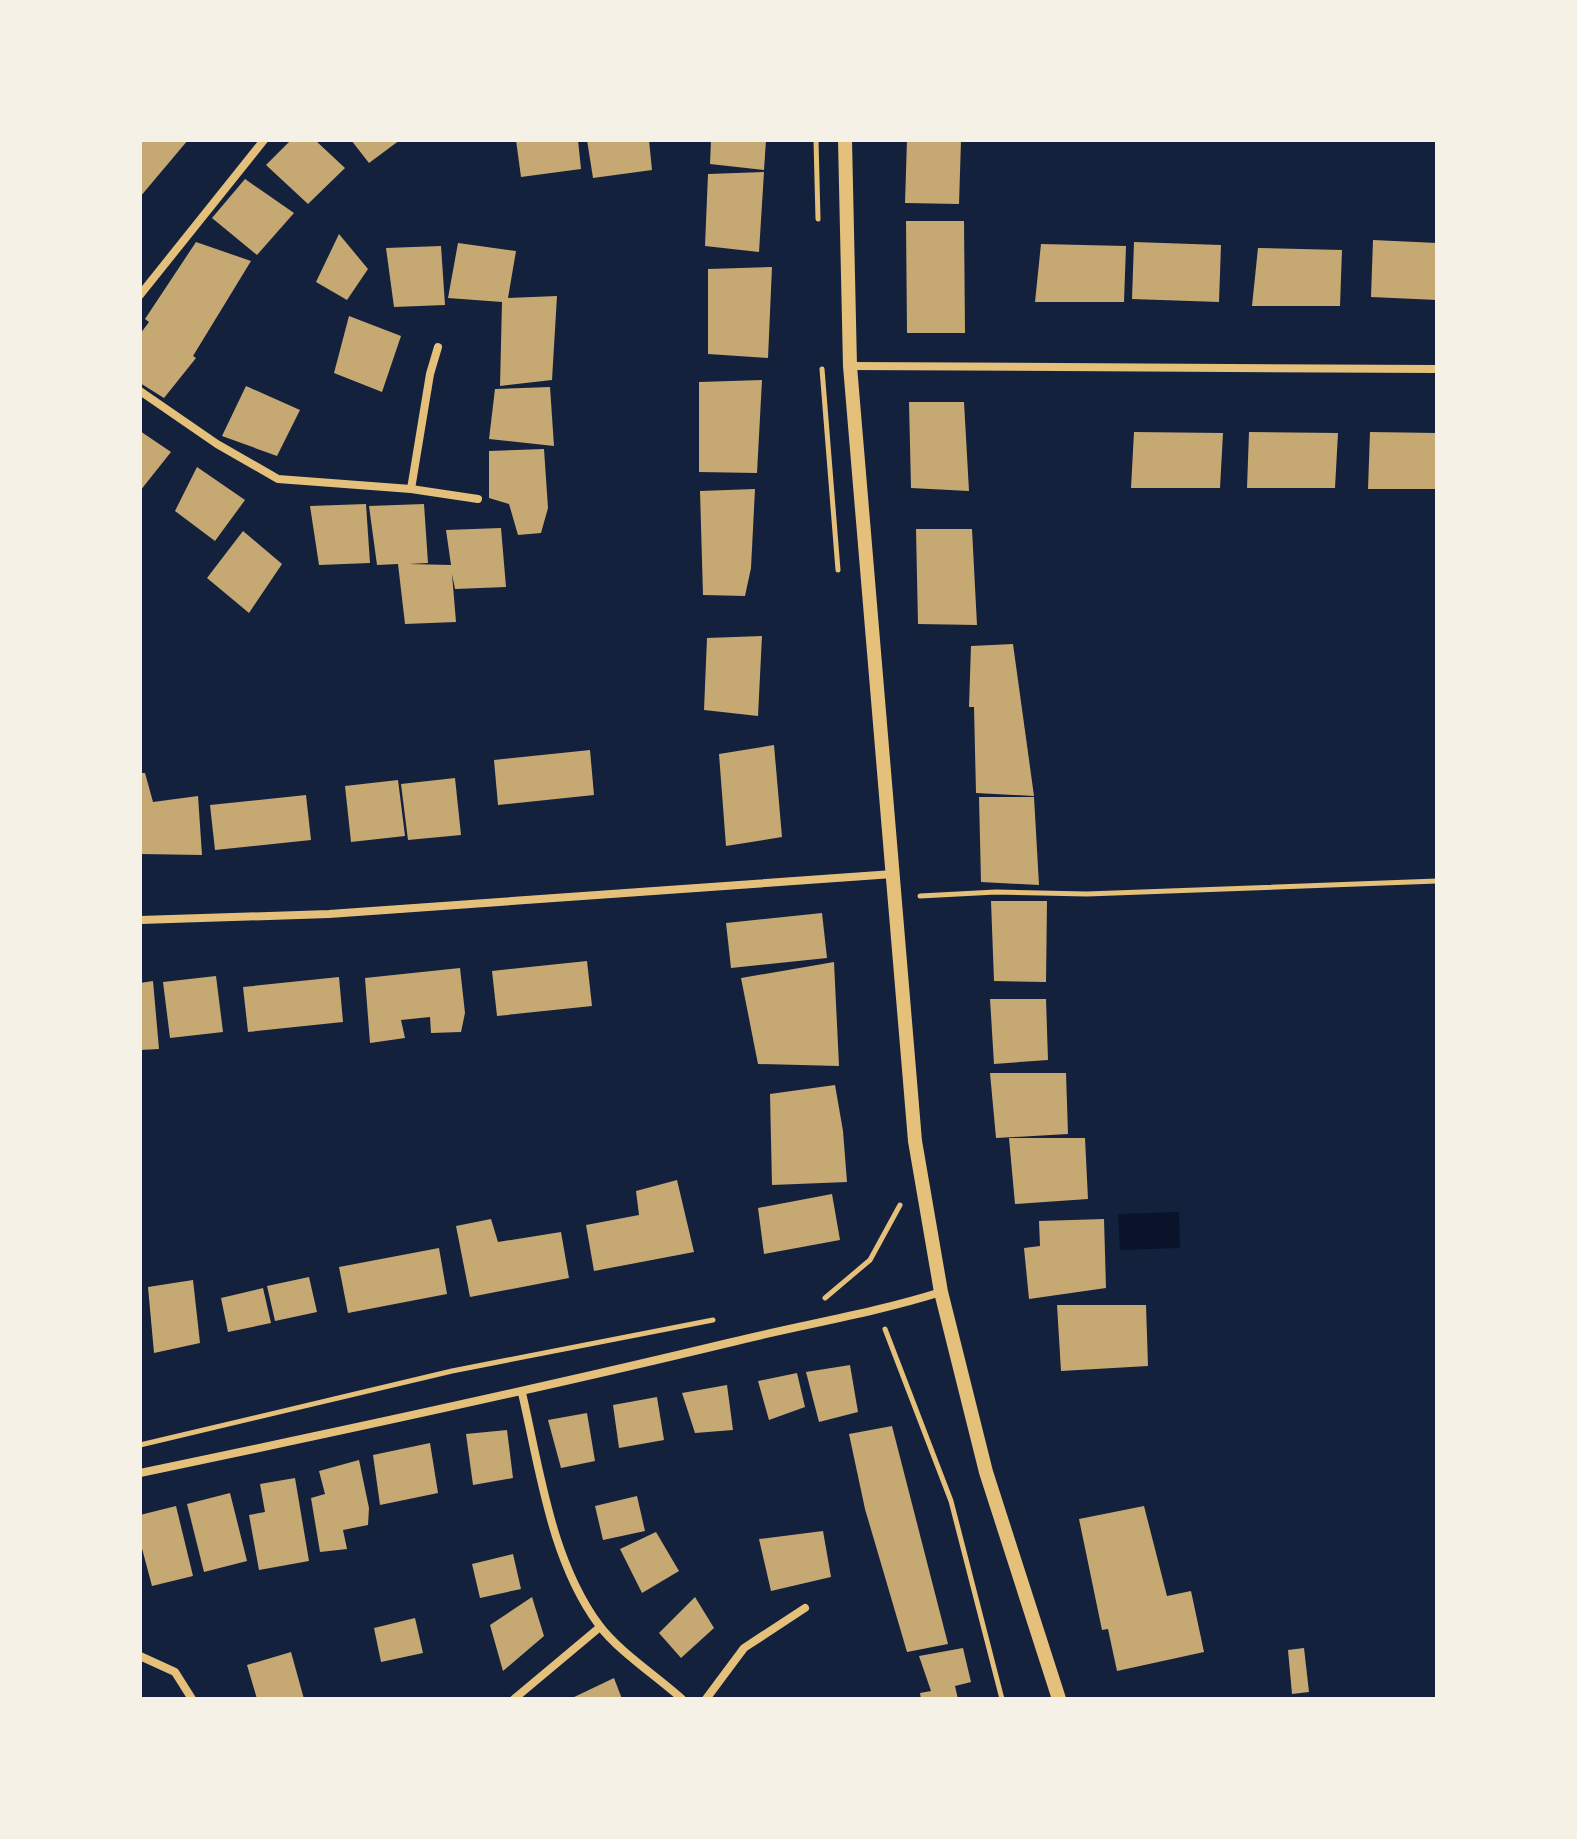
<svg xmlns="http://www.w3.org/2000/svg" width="1577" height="1839" font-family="'Sofia Sans Condensed',sans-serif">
<rect width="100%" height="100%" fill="#14213d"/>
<polygon fill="#0b132b" points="1179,1212 1180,1248 1120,1250 1118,1214"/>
<g fill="#c6a872">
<polygon points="140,140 188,140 140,197"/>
<polygon points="291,140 315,140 345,168 308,204 266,165"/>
<polygon points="351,140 400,140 369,163"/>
<polygon points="516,140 578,140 581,169 521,177"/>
<polygon points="587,140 649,140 652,170 593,178"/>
<polygon points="711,140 766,140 764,170 710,164"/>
<polygon points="907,140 961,140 959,204 905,203"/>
<polygon points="764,172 759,252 705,246 708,174"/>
<polygon points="245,179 294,213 257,255 212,218"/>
<polygon points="906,221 964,221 965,333 907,333"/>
<polygon points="339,234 368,269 347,300 316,282"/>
<polygon points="1373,240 1437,243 1437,300 1371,297"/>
<polygon points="196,242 251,261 193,356 196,358 164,398 140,383 140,334 149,322 145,319"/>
<polygon points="1134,242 1221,245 1219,302 1132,299"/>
<polygon points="458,243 516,251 508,298 557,296 552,380 500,386 502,302 448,298"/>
<polygon points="1041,244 1126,246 1124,302 1035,302"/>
<polygon points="441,246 445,305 394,307 386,248"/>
<polygon points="1258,248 1342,250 1340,306 1252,306"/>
<polygon points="772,267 768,358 708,354 708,269"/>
<polygon points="349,316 401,336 382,392 334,373"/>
<polygon points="762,380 757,473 699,472 699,382"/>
<polygon points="246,386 300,410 277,456 222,436"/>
<polygon points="550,387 554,446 489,439 495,389"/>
<polygon points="909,402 964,402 969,491 911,488"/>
<polygon points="140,431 171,452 140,491"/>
<polygon points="1134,432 1223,433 1220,488 1131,488"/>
<polygon points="1249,432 1338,433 1335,488 1247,488"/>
<polygon points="1370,432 1437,433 1437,489 1368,489"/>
<polygon points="544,449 548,508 541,533 518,535 509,504 489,498 489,451"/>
<polygon points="197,467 245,500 215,541 175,511"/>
<polygon points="755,489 751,568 745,596 703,595 700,491"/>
<polygon points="366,504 370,563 319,565 310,506"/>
<polygon points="424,504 428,563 408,564 451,565 446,530 501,528 506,587 455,589 452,574 456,622 405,624 398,564 377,565 369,506"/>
<polygon points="916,529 972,529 977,625 918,624"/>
<polygon points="243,531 282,564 249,613 207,578"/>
<polygon points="762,636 758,716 704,710 707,638"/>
<polygon points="1013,644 1034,796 976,793 974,707 969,707 971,646"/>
<polygon points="774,745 782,837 726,846 719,754"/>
<polygon points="590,750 594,795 498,805 494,760"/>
<polygon points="140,773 145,773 153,802 198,796 202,855 140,854"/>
<polygon points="455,778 461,835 408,840 401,784"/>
<polygon points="398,780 405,836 351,842 345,786"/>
<polygon points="306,795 311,840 215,850 210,805"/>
<polygon points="979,797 1034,797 1039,885 981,882"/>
<polygon points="991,901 1047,901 1046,982 994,981"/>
<polygon points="822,913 827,958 731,968 726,923"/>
<polygon points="587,961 592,1006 497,1016 492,971"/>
<polygon points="834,962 839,1066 758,1064 741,978"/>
<polygon points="460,968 465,1013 461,1032 431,1033 430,1017 401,1020 405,1038 370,1043 365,978"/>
<polygon points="216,976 223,1032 170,1038 163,982"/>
<polygon points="339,977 343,1022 248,1032 243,987"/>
<polygon points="153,981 159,1049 140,1050 140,983"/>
<polygon points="990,999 1046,999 1048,1060 994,1064"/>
<polygon points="990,1073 1066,1073 1068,1134 996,1138"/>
<polygon points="835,1085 843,1131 847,1182 772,1185 770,1094"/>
<polygon points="1009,1138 1085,1138 1088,1199 1015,1204"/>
<polygon points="677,1180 694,1252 594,1271 586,1225 639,1215 636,1191"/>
<polygon points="832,1194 840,1240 764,1254 758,1208"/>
<polygon points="491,1219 498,1242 561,1232 569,1278 470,1297 456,1226"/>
<polygon points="1104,1219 1106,1288 1029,1299 1024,1248 1040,1246 1039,1221"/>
<polygon points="439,1248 447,1294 348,1313 339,1267"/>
<polygon points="309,1277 317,1312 275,1321 267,1286"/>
<polygon points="193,1280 200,1343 154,1353 148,1287"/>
<polygon points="263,1288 271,1323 228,1332 221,1298"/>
<polygon points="1057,1305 1146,1305 1148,1366 1061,1371"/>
<polygon points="850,1365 858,1412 819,1422 806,1372"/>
<polygon points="797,1373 805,1407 769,1420 758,1381"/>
<polygon points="727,1385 733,1430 695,1433 682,1393"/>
<polygon points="657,1397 664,1440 619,1448 613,1405"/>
<polygon points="587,1413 595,1461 561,1468 548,1420"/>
<polygon points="892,1426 948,1644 907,1652 865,1509 849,1434"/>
<polygon points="507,1430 513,1478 473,1485 466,1434"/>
<polygon points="430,1443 438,1493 380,1505 373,1455"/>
<polygon points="359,1460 369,1508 368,1525 343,1530 347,1549 320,1552 311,1498 325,1494 319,1471"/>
<polygon points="295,1478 309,1561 259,1570 249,1515 265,1512 260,1484"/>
<polygon points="230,1493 247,1561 204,1572 187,1504"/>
<polygon points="637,1496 645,1531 603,1540 595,1506"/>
<polygon points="176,1506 193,1576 152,1586 140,1541 140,1515"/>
<polygon points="1144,1506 1167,1596 1191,1591 1204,1652 1117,1671 1108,1629 1102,1630 1079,1519"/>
<polygon points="823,1531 831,1577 771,1591 759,1539"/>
<polygon points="656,1532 679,1571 642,1593 620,1549"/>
<polygon points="513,1554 521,1589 480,1598 472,1564"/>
<polygon points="532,1597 544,1636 503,1671 490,1625"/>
<polygon points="695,1597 714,1628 681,1658 659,1633"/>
<polygon points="415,1618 423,1653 381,1662 374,1628"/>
<polygon points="963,1648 971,1682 955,1686 958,1699 921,1699 920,1693 931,1691 919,1656"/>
<polygon points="1304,1648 1309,1692 1292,1694 1288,1650"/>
<polygon points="291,1652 304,1699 257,1699 247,1665"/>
<polygon points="614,1678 622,1699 570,1699"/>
</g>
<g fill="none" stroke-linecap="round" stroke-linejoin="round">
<g stroke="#e5c07b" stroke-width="5">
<polyline points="816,140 818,219"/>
<polyline points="822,369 838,570"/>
<polyline points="920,896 996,892 1087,894 1437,881"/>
<polyline points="825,1298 870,1260 900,1205"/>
<polyline points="885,1329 951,1501 1002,1699"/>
<polyline points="140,1445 452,1371 713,1320"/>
</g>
<g stroke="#e5c07b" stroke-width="8">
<polyline points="140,295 264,140"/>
<polyline points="850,366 1437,369"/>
<polyline points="140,391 217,444 278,479 411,489 478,499"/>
<polyline points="411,489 430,374 438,347"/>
<polyline points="140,920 329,914 893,874"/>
<path d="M522 1393C540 1470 551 1560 599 1625 618 1651 658 1677 682 1699"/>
<path d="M140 1473C337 1432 533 1390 728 1343 800 1325 871 1314 941 1292"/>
<polyline points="140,1656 175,1672 192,1699"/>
<polyline points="514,1699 600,1627"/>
<polyline points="706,1699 744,1648 805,1608"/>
</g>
<polyline stroke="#e5c07b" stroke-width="14" points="845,140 850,366 915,1141 941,1292 986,1472 1059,1699"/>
</g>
<rect width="1577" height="1839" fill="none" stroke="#f6f1e7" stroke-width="284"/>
</svg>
